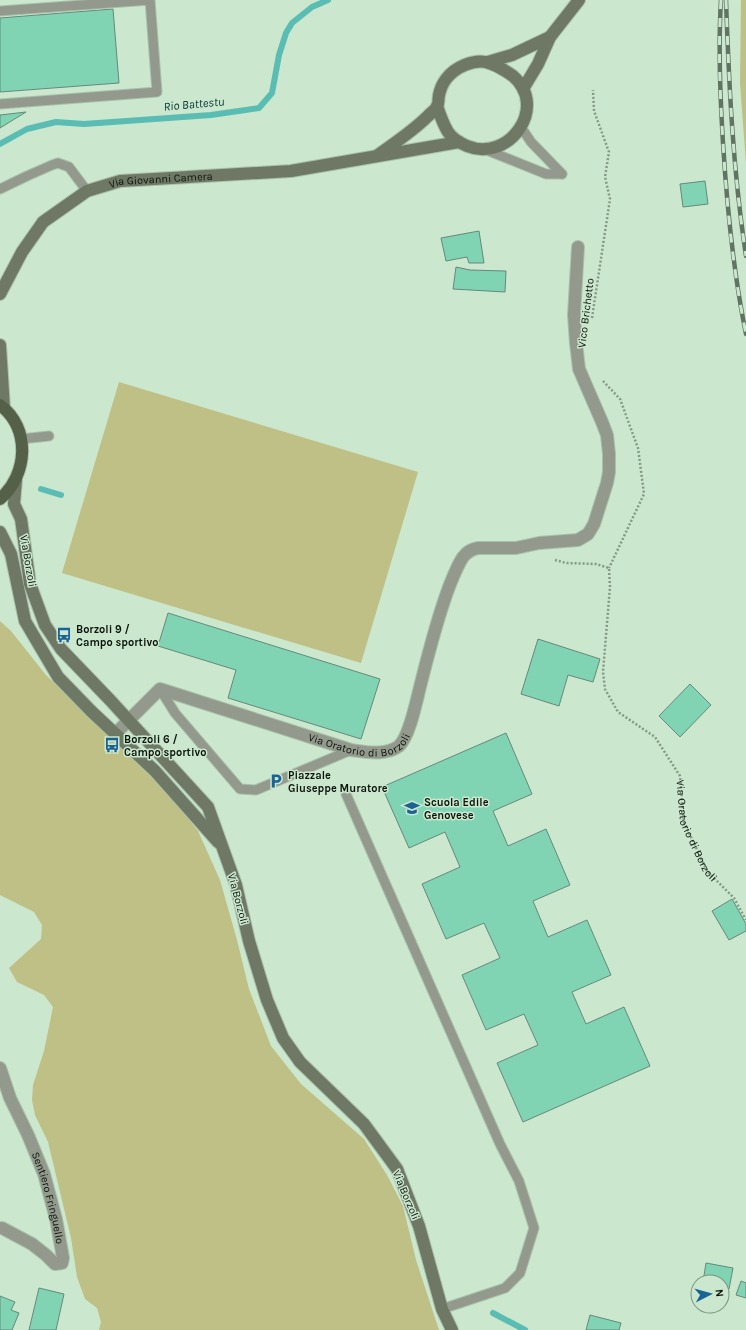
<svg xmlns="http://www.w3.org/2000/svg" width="746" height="1330" font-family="Karla,sans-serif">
<rect width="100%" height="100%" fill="#cbe7ce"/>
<g fill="#bfc085">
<polygon points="741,0 746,0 746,164 740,83"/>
<polygon points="119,382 418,472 361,663 62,573"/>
<polygon points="0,621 11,631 46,675 166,791 198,831 220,880 237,940 249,989 271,1046 301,1084 364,1139 387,1175 403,1206 416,1260 439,1330 99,1330 101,1322 97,1308 85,1299 77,1277 71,1238 48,1142 35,1115 32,1100 33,1085 44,1051 53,1007 44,995 17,982 9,968 41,939 42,925 34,912 0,895"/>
</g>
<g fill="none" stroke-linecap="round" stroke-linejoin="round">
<g stroke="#59bdb3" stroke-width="6">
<polyline points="0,144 27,129 56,122 84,124 211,115 259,108 272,93 279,55 286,33 292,23 312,7 328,0"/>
<polyline points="41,489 61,495"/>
<polyline points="493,1313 525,1330"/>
</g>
</g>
<g fill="#80d4b4" stroke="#65897a">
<polygon points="113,9 119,83 0,92 0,18"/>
<polygon points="26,112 0,128 0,115"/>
<polygon points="705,181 708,204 683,207 680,184"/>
<polygon points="479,231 484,263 469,263 467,257 446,261 441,238"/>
<polygon points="456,267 470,270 506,271 505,292 453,289"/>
<polygon points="168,613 380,679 361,739 228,698 236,670 158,646"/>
<polygon points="538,639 600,659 593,682 568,675 559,706 521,694"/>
<polygon points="690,684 711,705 680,737 659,716"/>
<polygon points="506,733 532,794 493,811 508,846 546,829 570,885 533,901 548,937 587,920 611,975 572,992 586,1024 624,1007 650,1066 523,1122 497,1063 538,1045 524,1014 486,1030 462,975 500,958 484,923 446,939 422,884 460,867 445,832 409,848 382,787"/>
<polygon points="732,899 746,924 746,931 729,940 712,911"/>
<polygon points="706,1263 733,1268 729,1289 722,1288 722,1282 703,1282"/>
<polygon points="741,1281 746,1283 746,1298 736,1295"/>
<polygon points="39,1288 64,1294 56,1330 29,1330"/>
<polygon points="0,1296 15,1302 11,1310 19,1313 12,1330 0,1330"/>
<polygon points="590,1315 621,1323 619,1330 586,1330"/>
</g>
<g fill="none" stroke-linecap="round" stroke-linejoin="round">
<g stroke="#a8c1ab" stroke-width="11">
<g id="lane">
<polyline points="0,11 150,0 157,92 0,104"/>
<polyline points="521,127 531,142 562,174"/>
<polyline points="484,149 546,174 562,174"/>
<polyline points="0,189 27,176 52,165 58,163 69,167 87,191"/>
<polyline points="21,439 49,436"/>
<polyline points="160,689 175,713 240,789 256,790 351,750"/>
<polyline points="346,794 500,1144 519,1181 534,1228 520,1273 505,1288 442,1309"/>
</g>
</g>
<g stroke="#a8c1ab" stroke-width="14">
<g id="street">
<path id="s2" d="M115 734 160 689 351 750C366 752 386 756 399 746 410 736 417 698 421 683 429 651 437 619 449 587 453 577 457 566 463 557 467 552 472 549 478 548H516L539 543 578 540 588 534 594 524 607 483 609 472V454L607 435 602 422 579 369 576 343 574 315 578 247"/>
<path id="s3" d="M0 1068 10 1098 28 1135 44 1174 56 1219 63 1258 62 1263 55 1264 46 1255 32 1244 2 1228"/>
</g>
</g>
<g stroke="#a8c1ab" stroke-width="14">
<g id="secondary">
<polyline points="488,62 512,55 550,37"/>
<polyline points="523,89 538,64 550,37 579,0"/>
<path d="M378 155C396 142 413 131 428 116 431 113 435 110 437 107 439 104 438 99 439 95 440 90 443 83 446 79 455 67 475 58 489 63 498 66 506 71 513 76 549 107 509 163 467 146 460 143 452 138 448 132 443 124 440 115 437 106"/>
<path id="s4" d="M0 294 22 252 43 222 87 191 120 181 291 171 459 142"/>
<polyline points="0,345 4,408"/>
<polyline points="16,480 14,504 21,519 30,584 45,625 61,649 110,700 208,807 236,885 249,941 267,1000 283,1038 300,1062 364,1124 397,1169 419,1226 442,1309 452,1330"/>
<polyline points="0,532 11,554 25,621 58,677 91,711 155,771 218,842"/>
</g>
</g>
<g stroke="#a8c1ab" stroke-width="14">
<path id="primary" d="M0 405C31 428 28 475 0 499"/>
</g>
<g stroke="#849a86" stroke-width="2.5" stroke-dasharray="2 2" stroke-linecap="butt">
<polyline points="592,318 610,199 605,177 609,152 594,111 593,90"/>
<polyline points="603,381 620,399 638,448 644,494 609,568"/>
<path id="s1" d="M555 560 566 563 596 564 609 568 610 587 603 672 605 689 618 712 655 737 680 776 684 822 707 871 734 898 746 920"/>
</g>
<use href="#lane" stroke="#93998c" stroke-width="9"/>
<use href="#street" stroke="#93998c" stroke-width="12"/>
<use href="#secondary" stroke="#6f7865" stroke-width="12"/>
<use href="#primary" stroke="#556049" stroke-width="12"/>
<g stroke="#617463" stroke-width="4.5">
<g id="rail">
<path d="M721 0C718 48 720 95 723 143 727 207 733 271 746 334"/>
<path d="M726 0C729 86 733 171 746 256"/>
</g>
</g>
<use href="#rail" stroke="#cbe7ce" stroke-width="3" stroke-dasharray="9" stroke-linecap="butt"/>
</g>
<defs>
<g id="bus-bare" transform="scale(1.2)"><path d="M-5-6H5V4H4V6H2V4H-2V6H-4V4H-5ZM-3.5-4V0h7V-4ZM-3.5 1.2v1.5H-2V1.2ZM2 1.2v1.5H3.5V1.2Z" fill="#1a6397" stroke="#cbe7ce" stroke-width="2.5" paint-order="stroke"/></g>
<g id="parking-bare" transform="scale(1.2)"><path d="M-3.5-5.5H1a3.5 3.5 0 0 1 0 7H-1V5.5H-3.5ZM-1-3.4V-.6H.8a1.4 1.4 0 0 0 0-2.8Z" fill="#1a6397" stroke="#cbe7ce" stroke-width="2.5" paint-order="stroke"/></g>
<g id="school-bare" transform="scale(1.2)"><path d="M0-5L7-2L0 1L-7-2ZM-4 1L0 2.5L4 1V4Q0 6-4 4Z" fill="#1a6397" stroke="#cbe7ce" stroke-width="2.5" paint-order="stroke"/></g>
</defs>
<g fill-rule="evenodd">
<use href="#bus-bare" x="64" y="635"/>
<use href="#bus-bare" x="112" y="745"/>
<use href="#parking-bare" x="276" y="781"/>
<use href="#school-bare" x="412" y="808"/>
</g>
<g text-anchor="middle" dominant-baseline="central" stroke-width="3" stroke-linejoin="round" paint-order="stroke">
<g font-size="11" fill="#0a140b" stroke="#cbe7ce">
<text stroke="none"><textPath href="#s4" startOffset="213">Via Giovanni Camera</textPath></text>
<text transform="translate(586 313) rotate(-83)">Vico Brichetto</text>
<text transform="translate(28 561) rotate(80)">Via Borzoli</text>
<text stroke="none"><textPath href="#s2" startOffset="274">Via Oratorio di Borzoli</textPath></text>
<text stroke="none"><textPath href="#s1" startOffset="352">Via Oratorio di Borzoli</textPath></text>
<text transform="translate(238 899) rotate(75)">Via Borzoli</text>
<text transform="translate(406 1195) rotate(67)">Via Borzoli</text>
<text stroke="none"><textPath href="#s3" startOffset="139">Sentiero Fringuello</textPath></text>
</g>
<g font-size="11" font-weight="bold" fill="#0a140b" stroke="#cbe7ce" text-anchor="start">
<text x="76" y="629">Borzoli 9 /<tspan x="76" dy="13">Campo sportivo</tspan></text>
<text x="124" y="739">Borzoli 6 /<tspan x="124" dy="13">Campo sportivo</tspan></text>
<text x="288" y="775">Piazzale<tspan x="288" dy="13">Giuseppe Muratore</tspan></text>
<text x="424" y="802">Scuola Edile<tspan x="424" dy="13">Genovese</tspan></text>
</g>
<g font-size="12" font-style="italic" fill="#01332f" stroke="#cbe7ce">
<text transform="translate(194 104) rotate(-5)">Rio Battestu</text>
</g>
</g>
<g transform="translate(710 1294) rotate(84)"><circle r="19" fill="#cbe7ce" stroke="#7e9380"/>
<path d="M0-3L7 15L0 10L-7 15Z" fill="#1a6397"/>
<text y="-6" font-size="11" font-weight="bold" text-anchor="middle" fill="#0a140b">N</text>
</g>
</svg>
